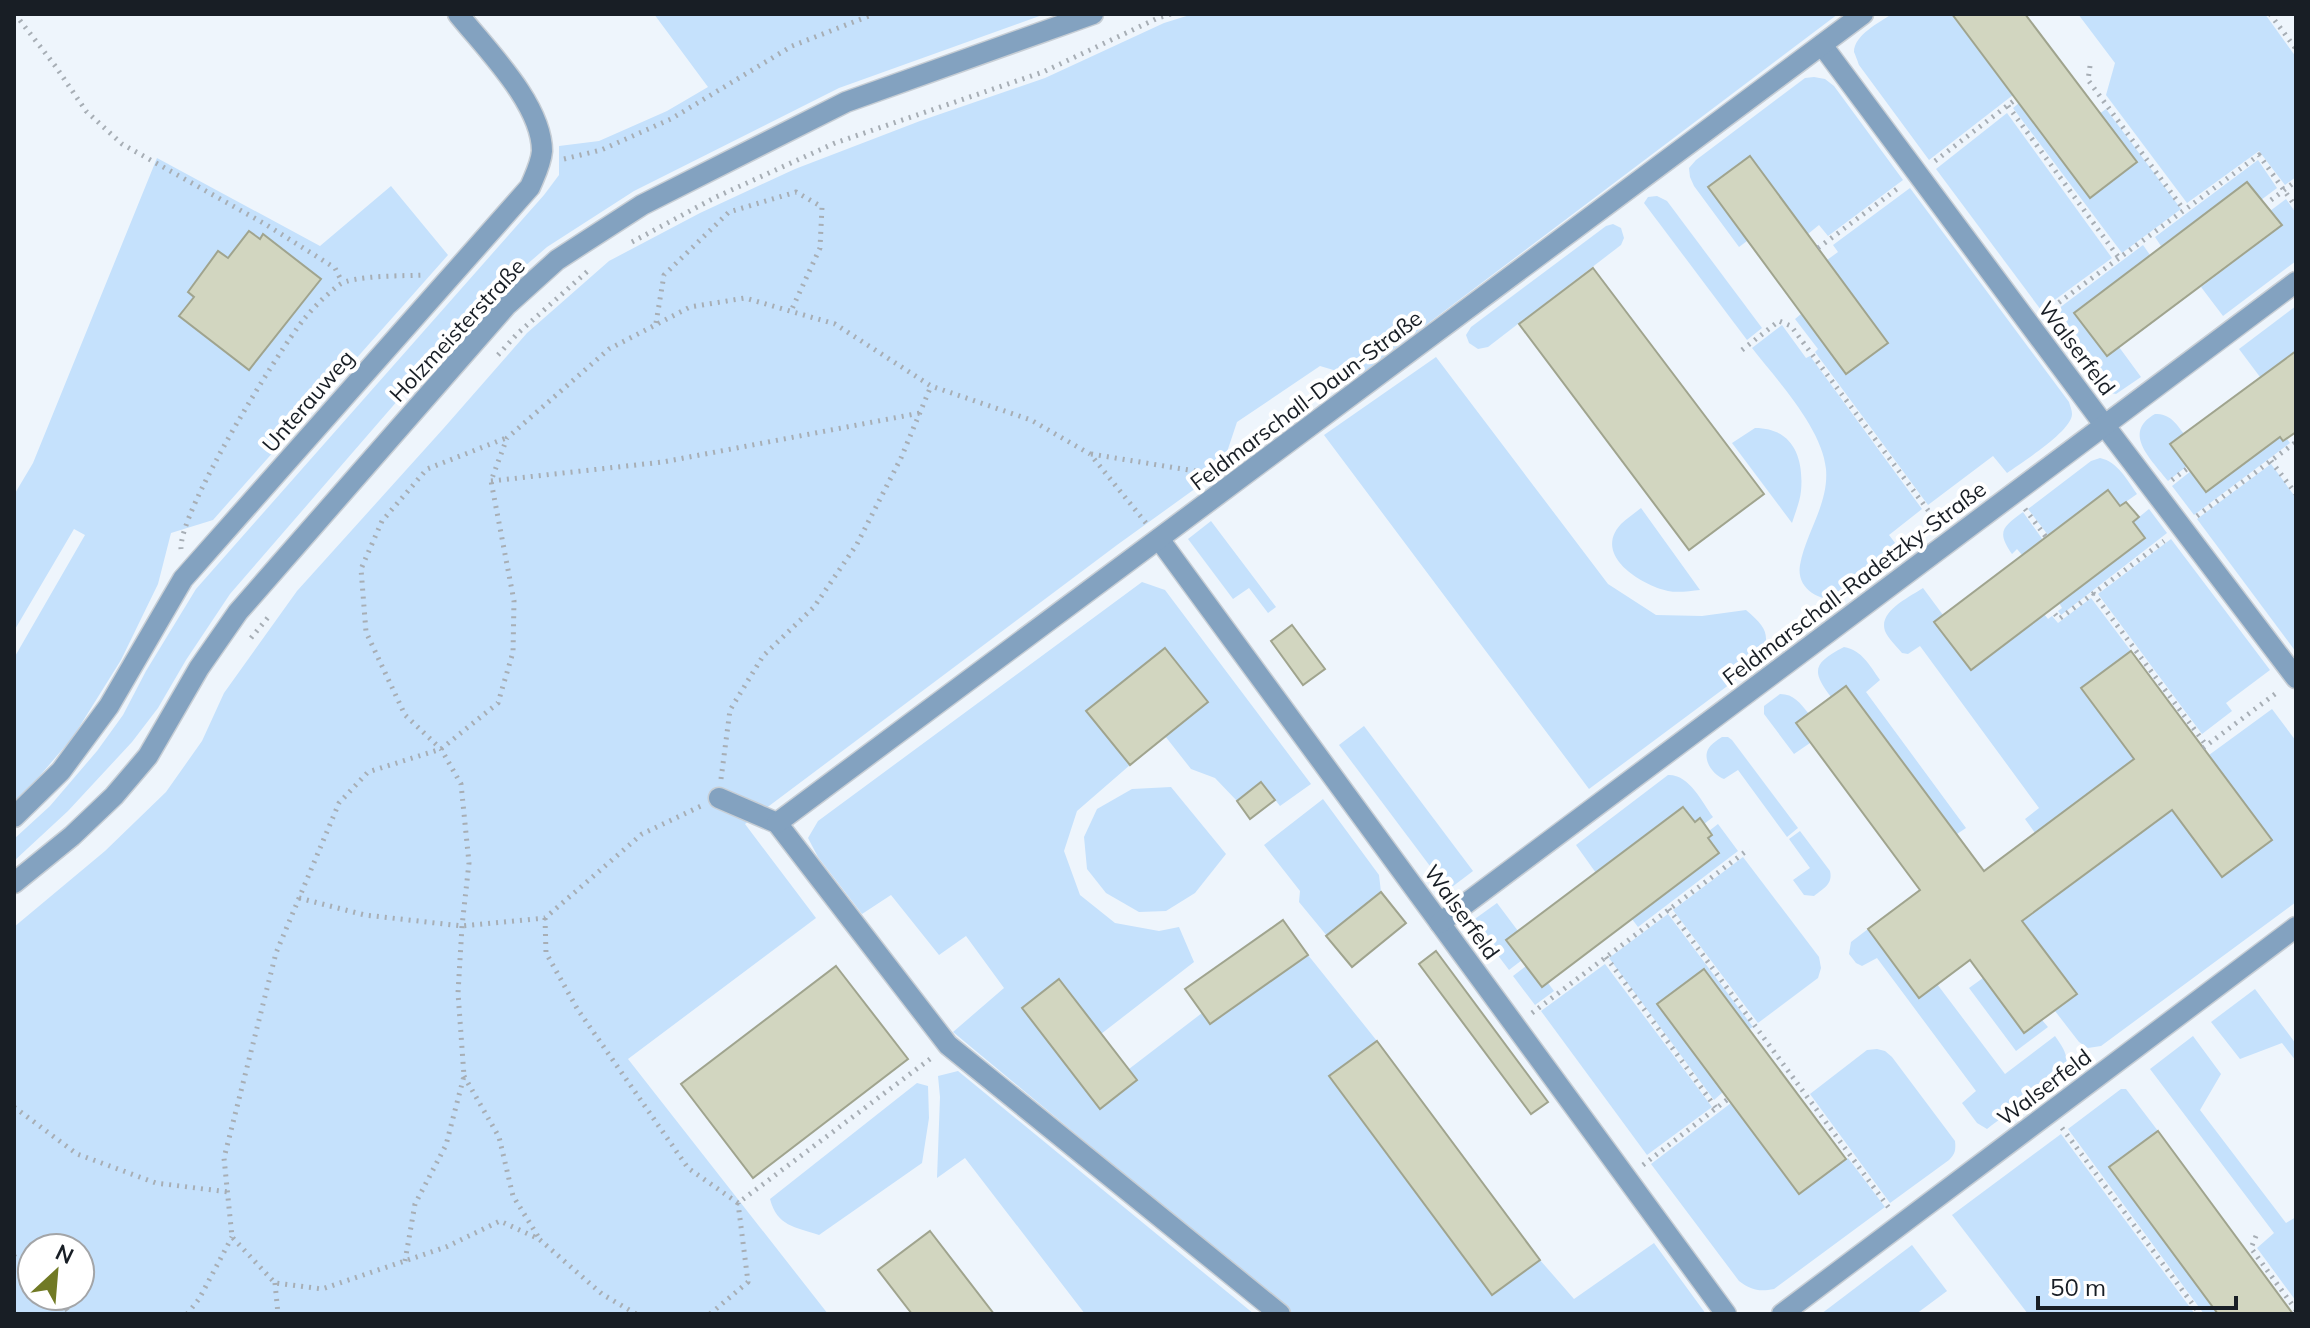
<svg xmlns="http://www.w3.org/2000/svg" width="2310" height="1328" font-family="Mulish,sans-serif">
<rect width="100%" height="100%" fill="#eef5fc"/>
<g fill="#c5e1fc" fill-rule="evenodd">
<polygon points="654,14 1045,14 839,88 634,191 547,247 494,293 444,347 230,594 186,660 158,708 132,742 68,811 14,861 14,839 50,806 97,751 123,715 146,671 196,589 544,195 559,175 559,146 599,141 667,111 708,87"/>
<path d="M1193 14H1838L1357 377 1320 366 1237 422 1221 470 1117 545 745 824 816 918 628 1059 828 1314H14V927L105 851 166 792 202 741 224 693 297 591 443 429 527 333 609 261 700 213 795 169 920 121 1045 78 1164 23ZM32 1248H80V1296H32Z"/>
<path d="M1892 14H1952L2013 95 1929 160 1859 65C1858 62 1855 54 1854 52 1854 35 1880 22 1892 14Z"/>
<polygon points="2078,14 2265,14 2296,57 2296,177 2285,185 2259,151 2187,203 2106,95 2115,63"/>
<polygon points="1814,77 1825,79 1834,86 1903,180 1828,236 1819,225 1808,234 1750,156 1708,187 1747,241 1739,247 1694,186 1690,177 1689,168 1696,160 1805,78"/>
<polygon points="2019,103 2099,114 2106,109 2181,209 2122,253 2013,108"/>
<polygon points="2007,113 2112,258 2041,310 1936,169"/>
<polygon points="157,158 320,246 391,186 448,255 213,520 171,533 158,584 121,660 73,737 14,806 14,658 85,535 74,529 14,631 14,495 33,463"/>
<polygon points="2258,160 2277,188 2261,200 2247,182 2161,246 2155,237"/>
<path d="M1910 188 2069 402C2070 406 2072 410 2072 414 2072 431 2021 463 2007 473L1993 456 1928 505 1815 352 1818 349 1795 319 1801 314 1846 374 1888 343 1827 260 1838 252 1833 245Z"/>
<polygon points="1657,196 1667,201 1762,328 1747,340 1644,203 1648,197"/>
<polygon points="2286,199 2296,213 2296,261 2223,316 2201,287 2281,226 2270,211"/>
<polygon points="1613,224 1621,228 1624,238 1621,245 1488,347 1478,349 1469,343 1466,335 1471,327 1606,226"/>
<polygon points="2143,245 2150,255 2074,313 2106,356 2119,347 2141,377 2116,394 2104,392 2094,384 2046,318"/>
<polygon points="2296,306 2296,351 2260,377 2239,349"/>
<path d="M1782 325 1806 358 1810 356 1922 509 1889 535 1902 552 1839 600C1819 601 1796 589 1800 565 1806 532 1829 504 1826 469 1822 428 1777 380 1752 348Z"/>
<path d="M1436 357 1608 584 1656 615 1702 616 1746 610C1768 629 1770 634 1761 661L1589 789 1324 435Z"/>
<path d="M2155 414C2170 414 2175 422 2184 434L2170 444 2187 466 2168 481C2152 460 2121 433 2155 414Z"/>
<path d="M1755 428C1793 428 1804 458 1801 491 1800 502 1795 513 1792 523L1732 443Z"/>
<polygon points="2280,437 2283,441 2287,439 2290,443 2194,515 2172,486 2191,471 2206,492"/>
<path d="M2100 458C2118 462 2127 480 2137 494L2120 506 2108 490 2048 535 2028 509 2091 461Z"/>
<polygon points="2271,464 2296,498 2296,652 2197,519"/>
<path d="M1641 508 1700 590C1690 591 1678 593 1668 591 1641 585 1592 555 1621 524 1627 518 1635 513 1641 508Z"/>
<polygon points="2149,509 2167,533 2061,615 2058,611 2062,608 2059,603 2145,539 2133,522"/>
<path d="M2023 512 2043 540 2022 555 2017 549 2012 554C1996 531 2003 527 2023 512Z"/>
<polygon points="1211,521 1276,607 1268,613 1249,588 1233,599 1188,539"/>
<polygon points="2171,539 2270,670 2226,703 2232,711 2202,734 2098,594"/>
<polygon points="1142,582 1165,590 1311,784 1280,806 1262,783 1237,801 1215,778 1191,769 1165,736 1164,648 1087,710 1130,765 1077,811 1064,851 1080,895 1115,923 1159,931 1179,927 1194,962 1101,1034 1059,980 1022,1008 1100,1108 1137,1080 1129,1069 1202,1013 1210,1024 1308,955 1377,1041 1329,1077 1492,1295 1540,1260 1574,1299 1654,1243 1706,1314 1293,1314 953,1032 1004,988 966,936 939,955 891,895 862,914 818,857 808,838 818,821"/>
<path d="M1923 588 1943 615 1935 622 1971 670 2044 614 2048 619 2052 616 2058 623 2091 598 2131 651 2081 689 2134 759 2035 833 2025 819 2039 808 1920 646 1908 654 1902 653C1896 646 1888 638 1885 631 1878 611 1910 597 1923 588Z"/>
<path d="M1844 647C1862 650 1870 666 1880 680L1866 692 1966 828 1957 834 1847 686 1831 697C1811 671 1813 663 1844 647Z"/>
<path d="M1780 694C1794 694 1800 703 1809 714L1796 724 1810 743 1794 754 1764 714V706Z"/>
<polygon points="2272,709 2296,741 2296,902 2101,1046 2088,1048 2079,1042 2055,1011 2077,994 2022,921 2172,810 2222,877 2272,840 2209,755"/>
<polygon points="1364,726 1473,871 1448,890 1339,745"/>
<path d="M1722 737H1728L1732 740 1798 828 1787 837 1738 770 1724 779C1715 776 1704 763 1707 752 1709 745 1716 741 1722 737Z"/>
<path d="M1668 775C1689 774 1702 802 1713 817L1704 824 1700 819 1695 822 1683 807 1596 873 1576 845Z"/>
<polygon points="1171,787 1226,854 1195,893 1166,911 1139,912 1106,893 1087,869 1084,837 1097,809 1132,789"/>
<polygon points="1323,799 1379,875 1381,892 1327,936 1299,902 1300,891 1264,845"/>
<polygon points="1718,824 1738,851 1638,927 1632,919 1718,854 1708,838 1712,835 1709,831"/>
<path d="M1800 831 1830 871C1833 884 1824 888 1814 896L1804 895 1793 880 1810 868 1789 839Z"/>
<polygon points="1743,857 1819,957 1821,968 1818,978 1758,1023 1673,910"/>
<polygon points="1497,903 1518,931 1522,960 1509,970 1472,921"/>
<polygon points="1668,914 1753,1027 1749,1029 1704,969 1657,1004 1723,1092 1714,1100 1609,958"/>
<path d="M1868 929 1919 997 1937 984 2005 1074 2055 1036C2064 1049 2071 1058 2063 1073L1992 1125 1987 1129 1977 1123 1962 1103 1976 1091 1877 958 1862 966 1856 963 1849 954 1851 942Z"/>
<polygon points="1605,964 1712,1107 1647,1155 1541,1011"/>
<polygon points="1526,966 1543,986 1548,983 1554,991 1535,1005 1513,976"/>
<polygon points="1983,978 2024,1033 2042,1020 2048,1027 2016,1051 1969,988"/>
<polygon points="2255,989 2296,1044 2296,1061 2282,1043 2240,1059 2211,1022"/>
<polygon points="2193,1036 2221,1074 2200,1110 2286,1223 2296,1217 2296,1301 2257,1248 2274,1233 2150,1069"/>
<path d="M1877 1049 1885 1051 1892 1057 1955 1141C1956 1150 1955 1154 1949 1160L1890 1203 1810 1094 1867 1050Z"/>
<polygon points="958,1071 1254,1314 1085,1314 965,1158 937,1178 940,1097 938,1076"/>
<path d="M917 1083 928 1086 929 1118 922 1163 819 1235C795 1227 777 1226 770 1199Z"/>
<polygon points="2121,1089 2126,1089 2158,1131 2110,1167 2218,1314 2204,1314 2068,1129"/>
<path d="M1731 1103 1799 1194 1848 1158 1885 1207 1774 1289C1759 1292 1751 1290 1739 1281L1651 1164Z"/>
<polygon points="2061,1134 2195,1314 2028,1314 1952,1215"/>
<polygon points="1912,1245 1947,1291 1916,1314 1821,1314"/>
</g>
<g fill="#d2d6c0" stroke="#a0a48e" stroke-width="2">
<polygon points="1952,14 2025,14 2137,162 2090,198"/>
<polygon points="1750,156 1888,343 1846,374 1708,187"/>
<polygon points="2247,182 2282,225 2107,356 2074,313"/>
<polygon points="249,231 260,239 263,234 321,279 249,370 179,316 194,297 188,292 218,251 228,258"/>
<polygon points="1593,268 1764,494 1689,550 1519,324"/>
<polygon points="2296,351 2296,432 2283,441 2280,437 2206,492 2170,444"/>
<polygon points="2108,490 2120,506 2126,502 2139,517 2133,522 2145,538 1971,670 1934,622"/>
<polygon points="1292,625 1325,669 1303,685 1271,641"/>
<polygon points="1165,648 1208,702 1130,765 1086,711"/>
<polygon points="2131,651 2272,840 2222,877 2172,810 2022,921 2077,994 2024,1033 1970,960 1919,998 1868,929 1920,890 1796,723 1846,686 1984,871 2134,759 2081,688"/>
<polygon points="1261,782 1275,800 1250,819 1237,801"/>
<polygon points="1683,807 1695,822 1700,818 1712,835 1708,838 1719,853 1542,987 1506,940"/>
<polygon points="1381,892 1406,923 1352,967 1326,936"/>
<polygon points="1283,920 1308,955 1210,1024 1185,989"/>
<polygon points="1436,951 1548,1102 1531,1114 1419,964"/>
<polygon points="836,966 908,1059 753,1178 681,1084"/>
<polygon points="1704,969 1846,1159 1799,1194 1657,1004"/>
<polygon points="1059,979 1137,1080 1100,1109 1022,1008"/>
<polygon points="1377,1041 1540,1260 1492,1295 1329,1076"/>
<polygon points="2158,1131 2293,1314 2218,1314 2109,1167"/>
<polygon points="930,1231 994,1314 912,1314 878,1270"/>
</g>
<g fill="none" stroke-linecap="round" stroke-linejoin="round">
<g stroke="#c7ced5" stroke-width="23">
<g id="minor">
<polyline points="1822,45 2105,426 2296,678"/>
<polyline points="1159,539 1726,1314"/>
<polyline points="719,798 777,823 948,1045 1280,1314"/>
<path d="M14 817 61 771 109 706 183 579 530 187C535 175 541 164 542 151 542 104 486 49 458 14"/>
<polyline points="777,823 1863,14"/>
<polyline points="14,883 72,836 114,796 148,756 199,668 238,612 507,305 557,260 642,205 846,102 1093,14"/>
<polyline points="1440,923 2296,282"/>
<polyline points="1782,1314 2296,927"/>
</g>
</g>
<g stroke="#a7aeb5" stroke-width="5" stroke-dasharray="2 6" stroke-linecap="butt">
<polyline points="15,14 56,67 86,111 122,144 265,224 335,268 342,282"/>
<polyline points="2270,14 2296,49"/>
<polyline points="2090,66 2088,80 2184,210"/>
<polyline points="2008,106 2119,258"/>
<polyline points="564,159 601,150 671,119 792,46 874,14"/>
<polyline points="1935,161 2016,99"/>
<polyline points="2271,200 2296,181"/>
<polyline points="632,242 716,197 835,143 1043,72 1158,18 1171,14"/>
<polyline points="1818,248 1901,186"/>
<polyline points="2046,312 2259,155 2296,207"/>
<polyline points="656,323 664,275 729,212 796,192 822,207 820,248 791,311"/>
<polyline points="1742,350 1779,321 1791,326 1939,525"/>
<polyline points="498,355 517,334 590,269"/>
<polyline points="1091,454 1207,473"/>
<polyline points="2271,461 2296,494"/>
<polyline points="2172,480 2188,468"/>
<polyline points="491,481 663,462 920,413"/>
<polyline points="2025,509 2046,537"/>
<polyline points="2197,516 2296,442"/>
<path d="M181 549C179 511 277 353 304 319 314 307 327 294 339 285 352 275 406 276 424 275"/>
<polyline points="2093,593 2206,745"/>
<polyline points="2055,614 2059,619 2164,541"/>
<polyline points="251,638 270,615"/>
<polyline points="2203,748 2279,691"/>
<polyline points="721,779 730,710 763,656 814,607 857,544 901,458 931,386"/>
<polyline points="299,898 365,915 462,926 545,918 642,834 701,806"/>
<polyline points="1669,909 1889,1208"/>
<polyline points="545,918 546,953 578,1010 688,1168 738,1203 930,1059"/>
<polyline points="1606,957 1716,1108"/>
<polyline points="1532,1013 1749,849"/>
<polyline points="464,1076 499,1137 513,1196 539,1238"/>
<polyline points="14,1107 77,1154 156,1183 228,1192"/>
<polyline points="2062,1128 2200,1314"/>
<polyline points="1643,1165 1728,1099"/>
<polyline points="2256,1236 2251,1248 2296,1310"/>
<polyline points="14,1256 32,1269"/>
<polyline points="405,1261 415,1204 446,1145 464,1076 458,993 462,926 469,863 461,784 441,749 405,715 366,632 361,569 382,521 427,469 506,438"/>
<polyline points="275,1283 278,1314"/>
<polyline points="57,1296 70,1314"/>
<polyline points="187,1314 199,1299 232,1237"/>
<polyline points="636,1314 602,1294 539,1239 500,1221 446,1247 322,1289 275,1283 232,1237 224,1158 276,953 339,803 368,772 441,749 498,703 513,652 514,601 491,481 507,438 609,349 690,307 745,298 835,324 931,386 1031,420 1090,454 1146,523"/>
<polyline points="710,1314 748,1282 738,1203"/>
</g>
<use href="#minor" stroke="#83a2c0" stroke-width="20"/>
</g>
<g text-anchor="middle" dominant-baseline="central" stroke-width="8" stroke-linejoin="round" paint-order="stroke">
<g font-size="22" fill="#181e25" stroke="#fff">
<text transform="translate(457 330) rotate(-47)">Holzmeisterstraße</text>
<text transform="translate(2077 348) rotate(53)">Walserfeld</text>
<text transform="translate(1306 400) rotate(-37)">Feldmarschall-Daun-Straße</text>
<text transform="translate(308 401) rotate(-49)">Unterauweg</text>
<text transform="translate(1854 583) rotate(-37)">Feldmarschall-Radetzky-Straße</text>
<text transform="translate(1462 912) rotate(54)">Walserfeld</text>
<text transform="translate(2044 1087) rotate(-37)">Walserfeld</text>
</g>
</g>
<rect width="2310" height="1328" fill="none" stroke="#181e25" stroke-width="32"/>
<g transform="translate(56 1272) rotate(26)"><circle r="38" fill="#ffffff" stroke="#a3a5a8" stroke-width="2"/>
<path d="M0-6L14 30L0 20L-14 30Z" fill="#717a25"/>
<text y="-12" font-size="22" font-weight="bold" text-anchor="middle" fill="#181e25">N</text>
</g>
<path d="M2038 1296v12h198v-12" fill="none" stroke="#181e25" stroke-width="4"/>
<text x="2050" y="1296" font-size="24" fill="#181e25" stroke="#ffffff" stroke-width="6" paint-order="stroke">50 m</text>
</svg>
